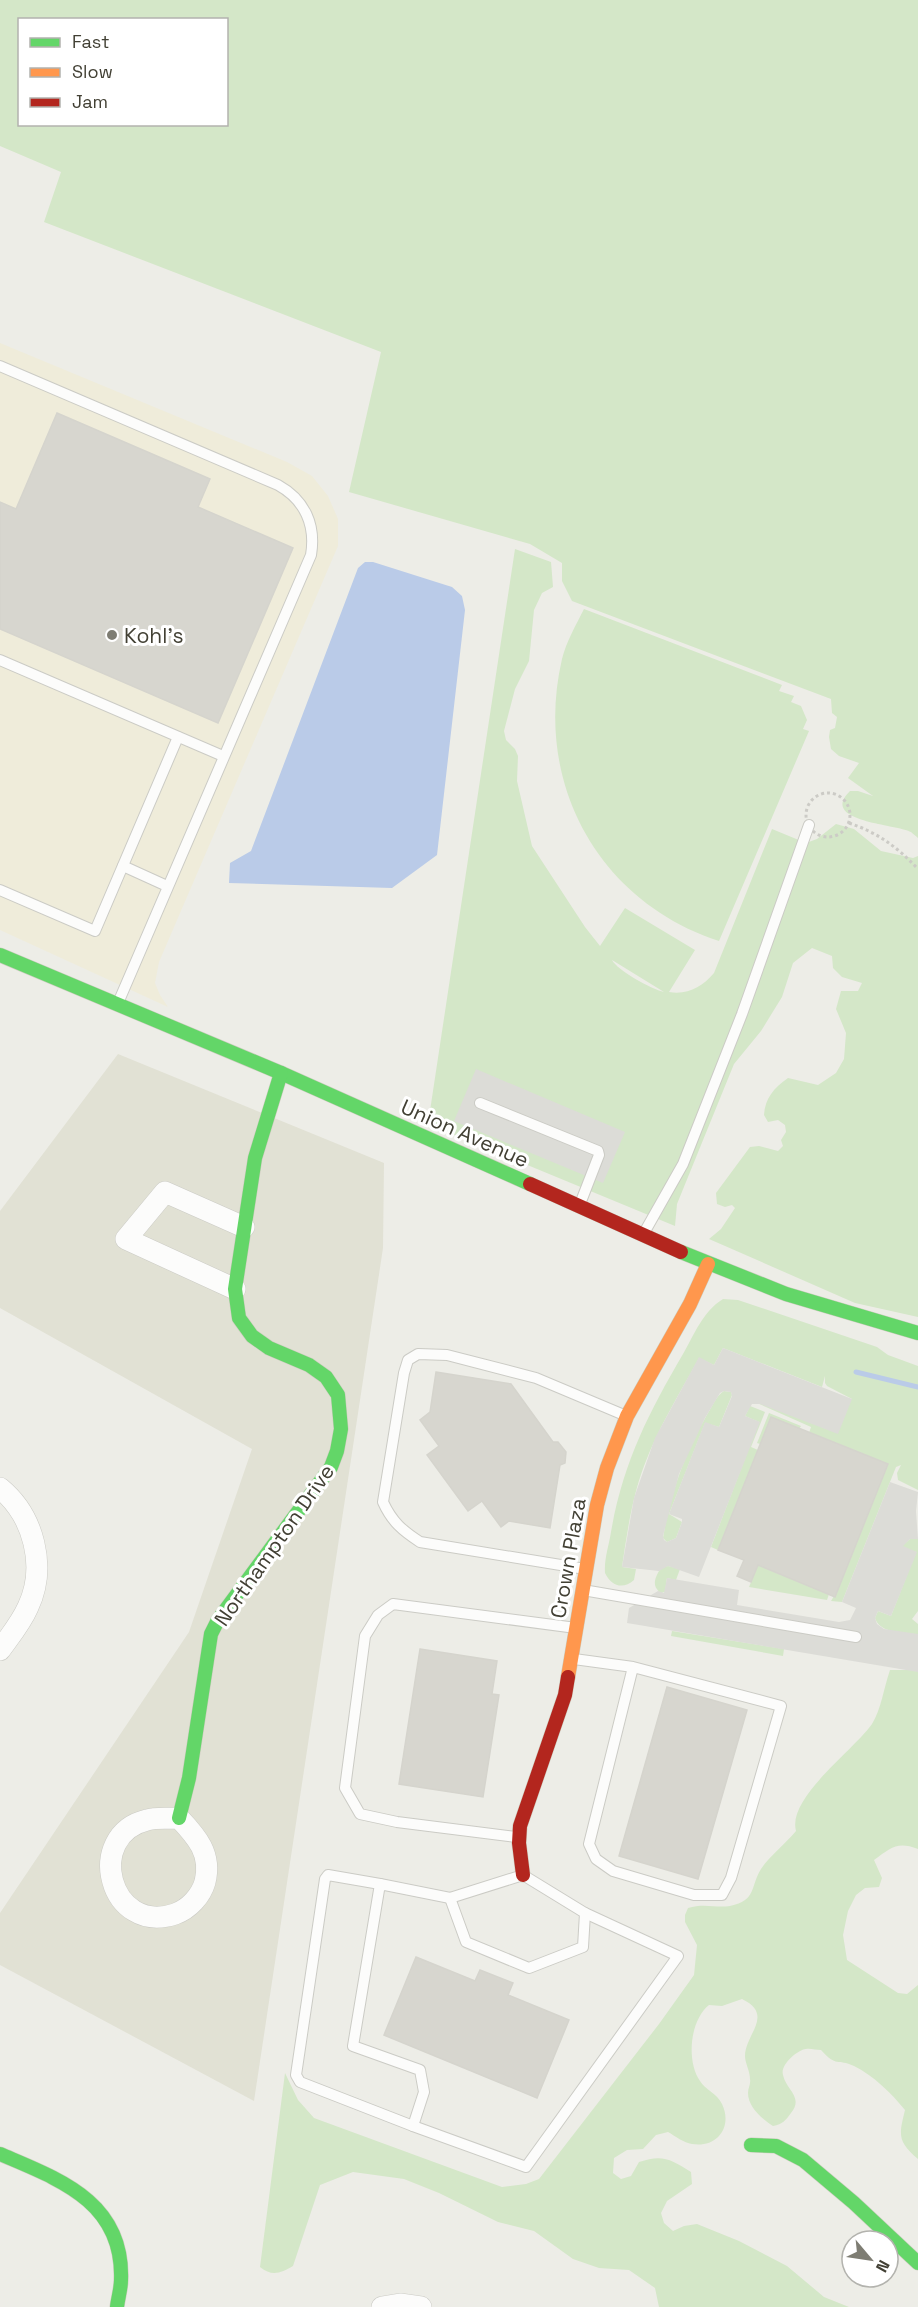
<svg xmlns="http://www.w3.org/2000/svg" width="918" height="2307" font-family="'Space Grotesk',sans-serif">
<rect width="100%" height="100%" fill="#edede7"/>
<polygon fill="#e1e1d4" points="118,1054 384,1163 383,1248 254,2101 0,1965 0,1913 189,1632 252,1449 0,1308 0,1211"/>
<polygon fill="#efecda" points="0,343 287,462 312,476 328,496 338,519 338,546 159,962 155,983 160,995 168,1007 0,930"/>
<g fill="#d4e7c8" fill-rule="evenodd">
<path d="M0 0H918V838C916 836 913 834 911 832 897 824 818 822 850 791H858L873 796 848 778 859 763 839 756 831 749 829 737 830 730 835 728 837 717 832 713 831 699 572 601 562 581V563L530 544 349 492 381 352 44 222 61 172 0 146ZM20 20H226V124H20Z"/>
<path d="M515 549 551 562 553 587 542 593 534 610 529 661 515 689 504 731 506 740 515 749 518 756 517 781 532 846 585 927 600 946 625 908 695 950 669 992C688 995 702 987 714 973L772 829 806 843 817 839 836 824 854 829 881 851 913 858 918 856V1317L855 1303 709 1239 721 1229 735 1208 732 1205 725 1207 717 1204 716 1193 750 1147 759 1146 778 1151 783 1146 781 1140 786 1132 785 1125 778 1120 768 1122 764 1115C765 1098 774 1088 788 1078L818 1085 836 1073 844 1059 846 1033 836 1009 841 991H858L862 983 842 977 833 968 832 956 812 948 793 963 782 997 761 1031 734 1064 677 1204 675 1226 428 1124ZM612 960 664 992C651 989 617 970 612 960Z"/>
<path d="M584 609 782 685 779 691 794 696 791 702 801 706 807 720 803 729 809 731 719 941C599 902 533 783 562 659 566 642 576 625 584 609Z"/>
<path d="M723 1299 738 1300 877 1347 888 1355 918 1366V1490L898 1480 897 1473 901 1465 896 1467 842 1602 831 1601 834 1596 809 1433 811 1427 757 1403 852 1399 827 1386 825 1383V1376L822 1387 723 1348 714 1365 699 1358C680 1393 658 1428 644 1466 632 1498 627 1533 622 1567L636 1569 634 1580C623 1590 611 1586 605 1573 604 1559 609 1545 611 1532 623 1463 648 1414 683 1354 694 1335 703 1311 723 1299Z"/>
<path d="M724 1391 731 1392 732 1395 719 1427 705 1423 669 1514 682 1522 676 1538 667 1542 663 1538C670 1494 685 1452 708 1413 713 1405 717 1395 724 1391Z"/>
<polygon points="750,1406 765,1412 751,1447 758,1450 718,1550 711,1547 759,1422 745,1416"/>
<polygon points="769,1413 801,1426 799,1429 771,1418 760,1444 757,1443"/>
<path d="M910 1539H918V1611L912 1619 918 1624V1634H914C900 1632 880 1633 875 1618L878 1611 891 1616 916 1552 903 1548V1545Z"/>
<polygon points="758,1565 829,1594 827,1600 749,1587"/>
<path d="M668 1566 680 1569 676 1580 667 1578 665 1592 661 1593C651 1586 655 1577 661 1568Z"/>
<polygon points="672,1631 784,1649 783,1656 671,1636"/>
<path d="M890 1670H918V1849C897 1841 891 1848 874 1860L882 1878 879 1887 865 1888 856 1895 848 1911 843 1935 847 1960 898 1993 907 1994 918 1985V2159C897 2141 899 2135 905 2110 891 2093 874 2076 854 2066 837 2058 837 2068 821 2050 816 2050 810 2048 806 2049 797 2050 780 2065 783 2075 786 2090 804 2097 791 2113 785 2121 783 2124 773 2126 762 2119 748 2107 748 2093 748 2088 751 2084 750 2079 750 2071 745 2063 745 2056 745 2034 775 2015 742 1999L722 2006 709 2005C690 2020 686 2061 700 2081 705 2090 717 2093 722 2104 733 2127 717 2148 692 2144 684 2143 675 2136 668 2132L656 2135 643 2149 627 2150 614 2158 613 2173 621 2179 631 2176 639 2162C662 2154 671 2159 691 2172L692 2184 667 2201 661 2213 664 2223 673 2231 684 2226 697 2224 739 2241 787 2266 824 2297 849 2307H659L655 2288 629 2270 599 2268 573 2259 534 2231 498 2222 439 2193 404 2179 353 2172 320 2185 293 2266C281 2273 272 2277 260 2267L285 2073 298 2100 314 2118 502 2187 526 2184 539 2179 659 2024 694 1975 697 1945 685 1922V1915L688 1908C704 1903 715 1908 730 1906 757 1900 750 1887 761 1869 768 1858 786 1843 796 1831 787 1798 853 1751 872 1724 881 1710 884 1687 890 1670Z"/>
</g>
<g fill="#dcdcd7" fill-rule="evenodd">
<polygon points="476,1069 625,1132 603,1183 454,1121"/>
<path d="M723 1348 852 1399 838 1434 760 1404H752L745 1416 760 1422 699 1577 668 1566 659 1571 622 1567 634 1498 655 1438 699 1357 714 1365ZM724 1391 731 1392 732 1396 719 1427 705 1422 669 1514 682 1519V1522L676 1538 667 1542 664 1540 663 1536 679 1474 705 1418 720 1393Z"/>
<polygon points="890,1482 918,1492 916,1511 918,1539 910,1539 903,1546 917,1552 891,1616 878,1611 875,1618 877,1624 884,1629 918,1634 918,1672 627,1623 629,1608 658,1591 664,1593 667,1578 739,1590 737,1605 839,1622 850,1620 856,1608 842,1602"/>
</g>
<polygon fill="#bacbe8" points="365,562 373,562 452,587 462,596 465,610 437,855 392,888 229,883 230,863 251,851 358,568"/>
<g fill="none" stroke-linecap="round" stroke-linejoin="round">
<polyline stroke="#bacbe8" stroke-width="5" points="856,1372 918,1387"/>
</g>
<g fill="#d7d6cf" stroke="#d5d4cd" stroke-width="1.5">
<polygon points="57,413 210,479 198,507 293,548 218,723 0,629 0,502 16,509"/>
<polygon points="436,1372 511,1384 553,1442 558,1442 566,1452 565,1463 560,1465 550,1528 509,1521 501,1527 482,1501 468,1511 427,1455 439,1446 420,1420 430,1412"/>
<polygon points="771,1417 888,1464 835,1597 758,1565 751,1582 737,1576 744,1560 718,1550"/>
<polygon points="420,1649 497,1661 492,1694 499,1695 483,1797 399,1784"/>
<polygon points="667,1687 747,1710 698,1879 619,1856"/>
<polygon points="416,1957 475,1981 480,1970 513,1983 508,1995 569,2020 537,2098 384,2035"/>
</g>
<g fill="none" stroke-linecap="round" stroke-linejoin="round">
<g stroke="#cbcbc5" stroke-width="12">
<g id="lane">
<path d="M0 366 278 485C305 500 316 525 311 555L118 1003"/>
<polyline points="0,660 223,756"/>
<polyline points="123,866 167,886"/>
<polyline points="0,890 95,931 178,737"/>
<polyline points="480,1103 598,1151 599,1155 580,1204"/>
<polyline points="644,1233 683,1164 742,1014 809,825"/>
<path d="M585 1569 420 1542C403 1531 392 1522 383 1502L404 1373 408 1360 418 1354 447 1355 536 1378 624 1415"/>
<polyline points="583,1590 856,1637"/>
<polyline points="574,1659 633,1667 781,1706 731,1878 722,1895 694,1895 613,1871 596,1859 589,1844 633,1667"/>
<polyline points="516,1837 397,1822 360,1814 345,1788 365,1636 378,1615 393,1604 576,1628"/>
<polygon points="523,1875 585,1913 583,1947 529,1968 466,1942 450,1898"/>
<polyline points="380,1884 328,1875 325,1879 296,2075 300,2082 413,2126"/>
<polyline points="450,1898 380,1884 353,2046 420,2070 424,2092 413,2126 526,2167 678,1956 585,1913"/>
</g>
</g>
<g stroke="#cbcbc5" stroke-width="22">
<g id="street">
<polyline points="235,1289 126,1239 165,1192 244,1227"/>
<path d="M0 1488C34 1516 47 1567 28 1607 21 1623 10 1636 0 1650"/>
<path d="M179 1818C197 1837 212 1854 205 1882 201 1896 189 1909 175 1914 109 1936 84 1835 147 1820 157 1817 169 1819 179 1818Z"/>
<polyline points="382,2307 400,2304 421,2307"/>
</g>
</g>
<g stroke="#ccccbe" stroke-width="15">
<g id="fast">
<polyline points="0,955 281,1073 530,1184"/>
<polyline points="681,1252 786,1294 918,1333"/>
<polyline points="179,1818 189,1778 211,1634 218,1620 331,1467 337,1451 341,1429 338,1395 326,1377 309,1365 269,1348 252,1336 239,1318 235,1289 255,1158 281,1073"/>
<polyline points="751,2145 776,2146 803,2160 854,2203 918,2263"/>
<path d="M0 2154C58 2179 124 2201 121 2280 121 2289 118 2298 117 2307"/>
</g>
</g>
<g stroke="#ccccbe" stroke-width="15">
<polyline id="slow" points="568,1677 597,1505 607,1468 627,1416 690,1304 708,1264"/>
</g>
<g stroke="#ccccbe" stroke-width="15">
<g id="jam">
<polyline points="530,1184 681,1252"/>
<polyline points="523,1875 519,1843 520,1826 565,1695 568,1677"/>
</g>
</g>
<g stroke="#cccbc6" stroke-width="3" stroke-dasharray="3 3" stroke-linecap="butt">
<circle cx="828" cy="815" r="22"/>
<path d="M849 823C878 833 896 846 918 869"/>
</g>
<use href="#lane" stroke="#fcfcfb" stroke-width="10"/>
<use href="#street" stroke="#fcfcfb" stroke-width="21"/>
<use href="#fast" stroke="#63d668" stroke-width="14"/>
<use href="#slow" stroke="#ff974d" stroke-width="14"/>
<use href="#jam" stroke="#b3261e" stroke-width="14"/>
</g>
<circle fill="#7e7d73" stroke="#fff" stroke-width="2" cx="112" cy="635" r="6"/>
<g text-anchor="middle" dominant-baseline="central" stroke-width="6" stroke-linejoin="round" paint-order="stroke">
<g font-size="21" fill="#424034" stroke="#fff" text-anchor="start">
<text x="124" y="635">Kohl's</text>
</g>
<g font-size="21" fill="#424034" stroke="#fff">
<text transform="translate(465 1133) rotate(24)">Union Avenue</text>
<text transform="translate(274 1545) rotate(-55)">Northampton Drive</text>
<text transform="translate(568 1558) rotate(-80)">Crown Plaza</text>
</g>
</g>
<rect x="18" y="18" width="210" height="108" fill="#ffffff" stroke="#b3b3ae" stroke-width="1.5"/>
<rect x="30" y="38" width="30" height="9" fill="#63d668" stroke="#b3b3ae" stroke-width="1.5"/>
<text x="72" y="48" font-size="18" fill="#424034">Fast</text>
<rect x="30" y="68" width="30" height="9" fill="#ff974d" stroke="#b3b3ae" stroke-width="1.5"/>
<text x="72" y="78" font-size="18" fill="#424034">Slow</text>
<rect x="30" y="98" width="30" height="9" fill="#b3261e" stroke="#b3b3ae" stroke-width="1.5"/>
<text x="72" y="108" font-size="18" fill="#424034">Jam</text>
<g transform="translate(870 2259) rotate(119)"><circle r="28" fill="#ffffff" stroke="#b3b3ae" stroke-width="1.5"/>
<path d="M0-4.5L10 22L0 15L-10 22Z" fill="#7e7d73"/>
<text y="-9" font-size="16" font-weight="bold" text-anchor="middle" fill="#424034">N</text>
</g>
</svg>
